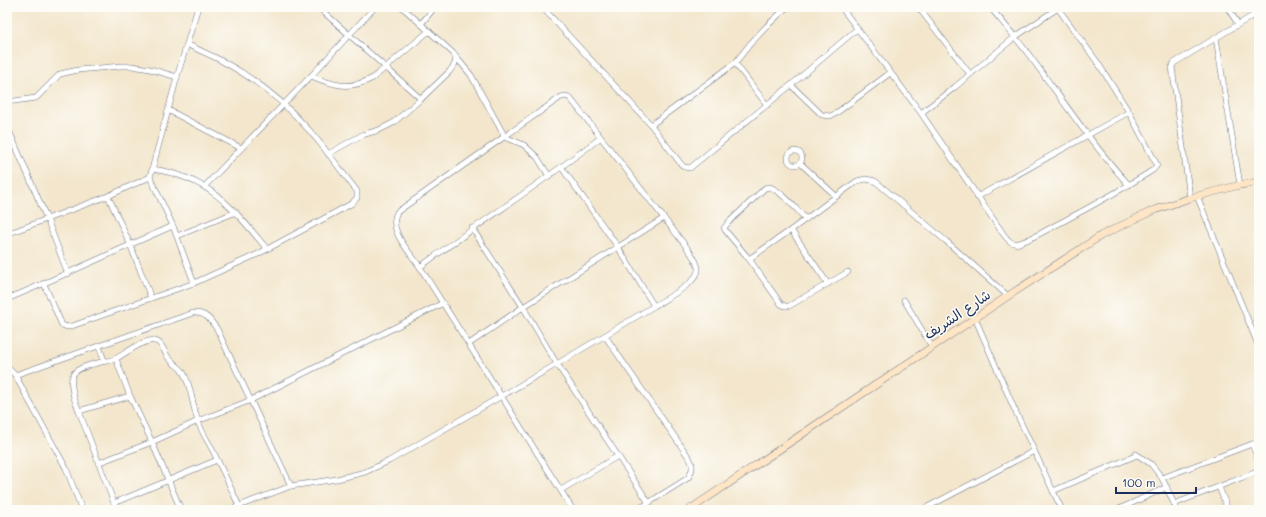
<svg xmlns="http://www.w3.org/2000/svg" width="1266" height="517" font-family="Mali,'Playpen Sans Arabic',sans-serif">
<rect width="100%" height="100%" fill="#fdfcf7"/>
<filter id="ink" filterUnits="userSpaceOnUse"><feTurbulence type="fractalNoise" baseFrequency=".025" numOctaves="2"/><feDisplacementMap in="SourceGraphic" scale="8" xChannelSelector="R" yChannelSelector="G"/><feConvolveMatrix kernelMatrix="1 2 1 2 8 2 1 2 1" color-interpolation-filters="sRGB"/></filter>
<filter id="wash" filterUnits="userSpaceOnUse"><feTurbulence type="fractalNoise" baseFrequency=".012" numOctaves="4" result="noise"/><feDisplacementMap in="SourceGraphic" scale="16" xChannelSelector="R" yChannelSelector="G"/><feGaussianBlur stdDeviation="0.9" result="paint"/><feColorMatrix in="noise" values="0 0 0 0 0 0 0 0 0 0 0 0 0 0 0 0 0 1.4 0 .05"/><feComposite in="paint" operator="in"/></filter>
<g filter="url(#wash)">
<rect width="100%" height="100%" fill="#f3e6cc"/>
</g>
<g filter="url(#ink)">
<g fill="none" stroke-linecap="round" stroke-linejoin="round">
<g stroke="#676f84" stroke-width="6">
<g id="street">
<polyline points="318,7 421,99"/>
<polyline points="542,7 651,125 681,164 684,167 690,168 791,85 857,29"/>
<path d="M841 7 921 113 1004 235C1008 240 1012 245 1019 243 1030 240 1050 228 1060 223 1092 206 1123 189 1153 170L1157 165 1129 112 1098 63 1057 7"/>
<polyline points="918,7 970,74"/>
<path d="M990 7C1004 24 1019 41 1032 59 1064 102 1093 146 1129 185"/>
<polyline points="1227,7 1238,24"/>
<polyline points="421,24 435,7"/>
<polyline points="1216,38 1240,185"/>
<polyline points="456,57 471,75 505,137 524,145 537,157 549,176"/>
<polyline points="735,63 767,105"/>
<path d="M311 76C335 86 350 90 373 78L429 31"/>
<polyline points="791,85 822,115 830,116 835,114 890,73"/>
<polyline points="7,102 36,98 60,74 78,70 121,66 132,66 150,69 177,77"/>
<polyline points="168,110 241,148"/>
<polyline points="921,113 955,87 1015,37 1058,8"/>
<polyline points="651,125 735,63 750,44 767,26 787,7"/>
<polyline points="7,126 47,219 68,274"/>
<circle cx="795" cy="158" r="7"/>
<polyline points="328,154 362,135 379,130 393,123 421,99 449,72 455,64 456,57 453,53 402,7"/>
<polyline points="800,163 836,196"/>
<path d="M153 169C210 178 232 207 267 249"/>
<polyline points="205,186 311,76 375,7"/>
<polyline points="108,196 130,244 151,298"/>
<polyline points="1197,196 1259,347"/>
<polyline points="977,197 1129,112"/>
<polyline points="1190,198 1172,67 1174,63 1259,12"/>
<path d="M806 219C797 210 780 189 769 187L765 188 728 223 724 228 725 230 749 259 781 304 785 306H789L848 272"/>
<polyline points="472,228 523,307 557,364 649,503"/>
<polyline points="791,230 828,284"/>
<polyline points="7,234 108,196 150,177"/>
<polyline points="177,236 236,212"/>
<polyline points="749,259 791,230 857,181 866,179 875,181 946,241 1008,296"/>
<path d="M420 267C479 223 542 183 600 138"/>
<polyline points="194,283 173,226 150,177 177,77 198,7"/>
<path d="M44 284 62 325 67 327 72 326 194 283 258 254 351 204 357 198V191C341 171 326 149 308 129 284 102 254 78 222 61 211 55 198 50 187 44"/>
<path d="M7 299C63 276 117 250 173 226"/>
<polyline points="904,300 932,347"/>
<polyline points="1259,313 1256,318 1259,327"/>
<polyline points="975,318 1013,406 1062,510"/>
<path d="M605 336 690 459C694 467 692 471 688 478L637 510"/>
<polyline points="469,344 523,307 664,218"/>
<polyline points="99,346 104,360"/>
<polyline points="116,359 130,396 152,442 181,510"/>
<polyline points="7,367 15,375 66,468 82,510"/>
<path d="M15 375 193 313C205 312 210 319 217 329L291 486"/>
<polyline points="79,411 130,396"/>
<polyline points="1252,444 1259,462"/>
<polyline points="1136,454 1151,464 1162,478 1177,510"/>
<path d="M217 460 114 503 74 398C68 372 72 370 97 363 103 361 112 361 117 358 126 353 145 338 155 341 162 342 164 352 168 357 172 363 179 366 183 372 192 386 192 406 198 421 201 431 208 441 213 451 222 469 231 488 239 506L230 510"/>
<polyline points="98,463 152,442 198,421 251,400 443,303"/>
<polyline points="1162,478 1252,444 1259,443"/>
<polyline points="1219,487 1228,510"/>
<polyline points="561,490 618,456"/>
<polyline points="1053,491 1137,455"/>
<polyline points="114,503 116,510"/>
<polyline points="1174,504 1259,471"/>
<polyline points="239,506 291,486 337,479 365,472 389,461 557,364 654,306 618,247 562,168"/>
<path d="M573 510 420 267C410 252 387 230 397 212L561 97 566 96 570 98 685 245C690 252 697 260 698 268 700 282 665 299 654 306"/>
<polyline points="922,510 1034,451"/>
<polyline points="1117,510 1167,487"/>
</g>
</g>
<g stroke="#676f84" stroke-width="8">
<polyline id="secondary" points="689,510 1008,296 1102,235 1152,211 1190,198 1240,185 1259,182"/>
</g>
<use href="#street" stroke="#fff" stroke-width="5"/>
<use href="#secondary" stroke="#fde5c5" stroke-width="7"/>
</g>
</g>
<g text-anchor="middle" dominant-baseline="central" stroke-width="3" stroke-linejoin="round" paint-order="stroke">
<g font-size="14" fill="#1b2f5e" stroke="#fdfcf7">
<text transform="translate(957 314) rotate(-34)">شارع الشريف</text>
</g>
</g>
<rect width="1266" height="517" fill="none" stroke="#fdfcf7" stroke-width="24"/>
<path d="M1116 487v6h80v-6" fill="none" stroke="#1b2f5e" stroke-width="2"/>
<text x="1122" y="487" font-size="12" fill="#1b2f5e" stroke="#fdfcf7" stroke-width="3" paint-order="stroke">100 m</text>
</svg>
